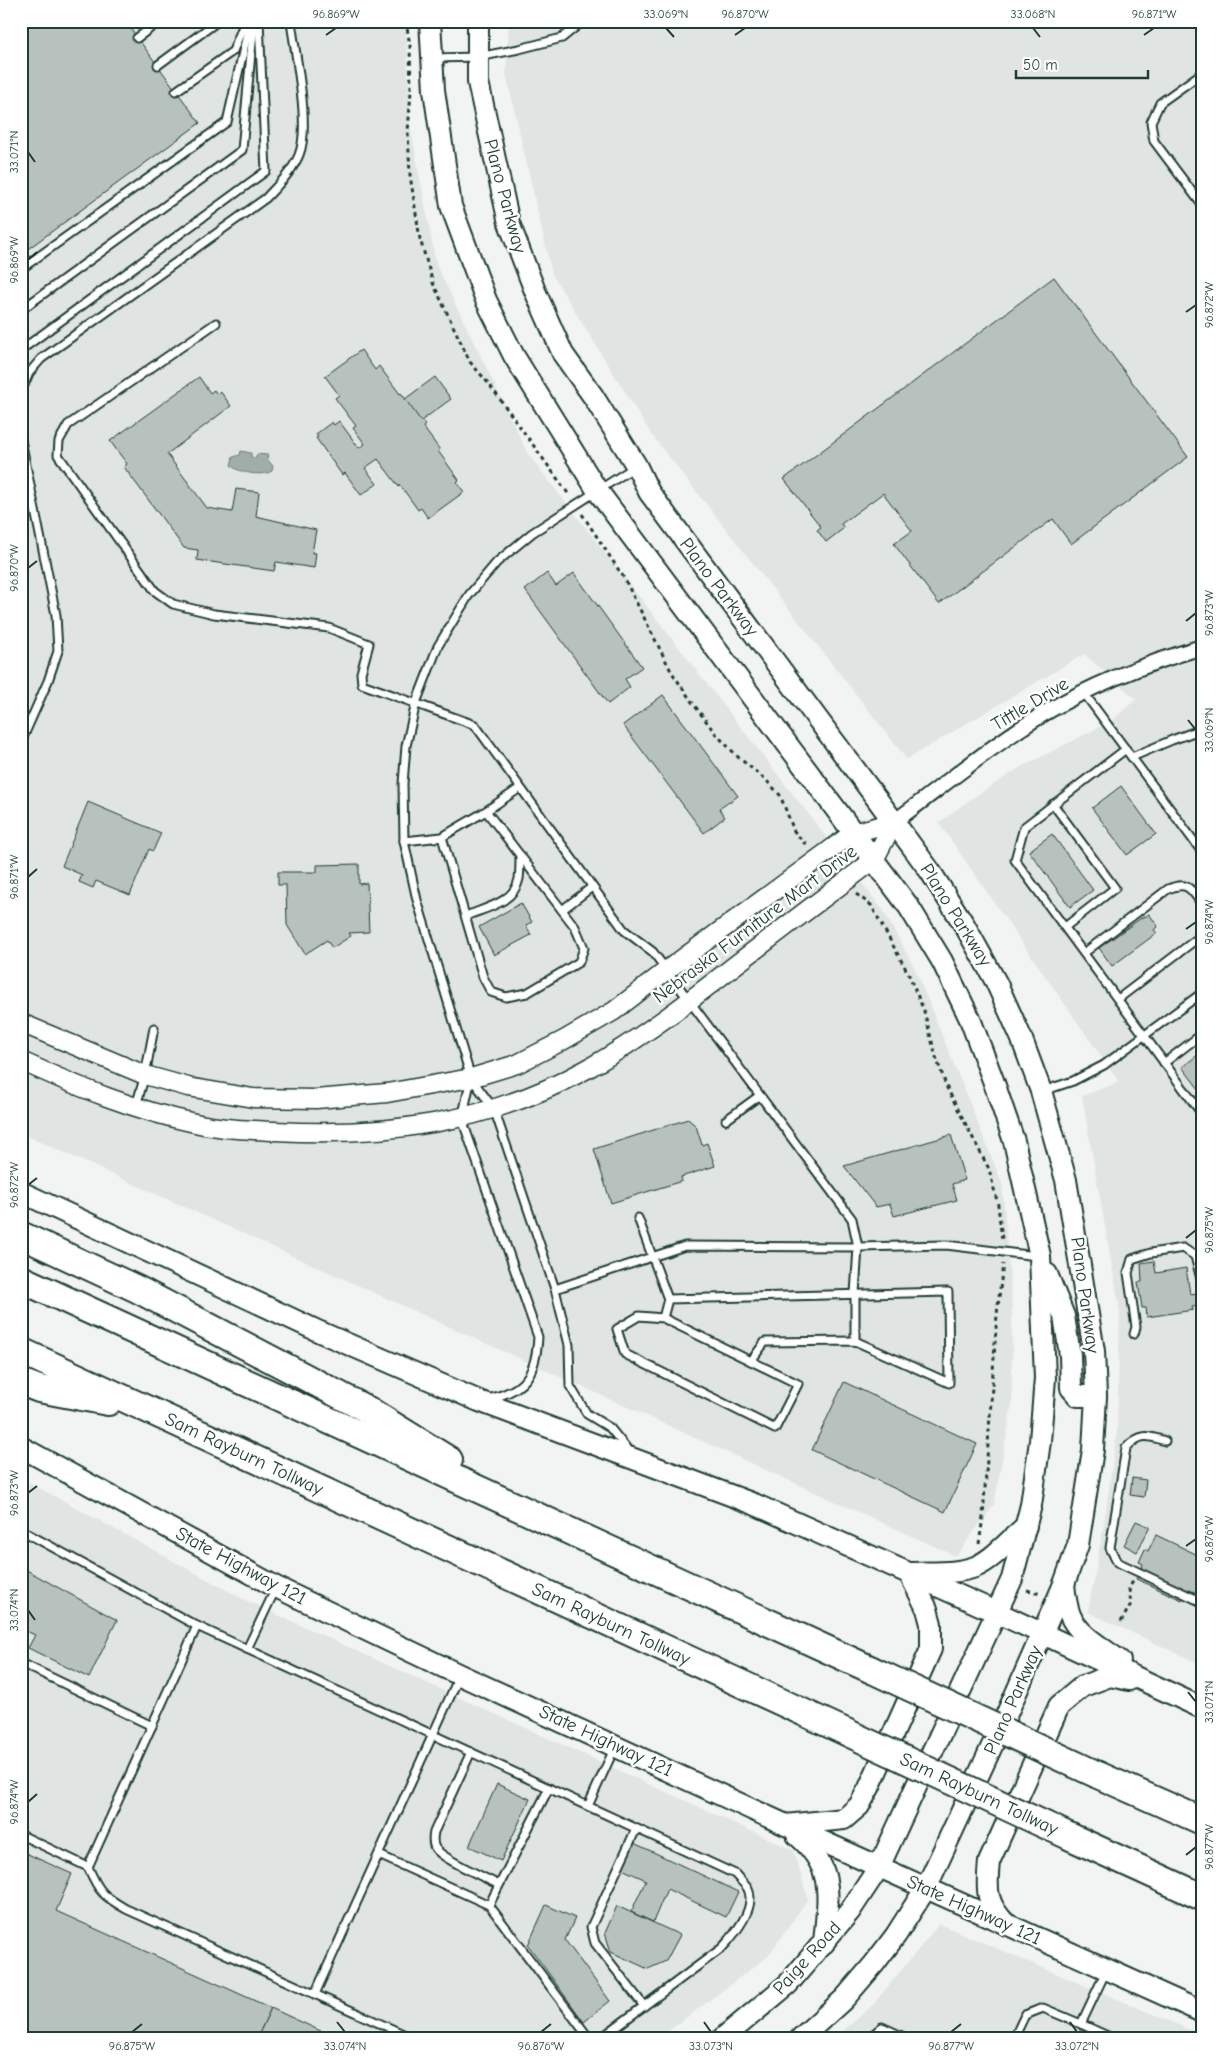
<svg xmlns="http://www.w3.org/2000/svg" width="1223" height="2059" font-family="'Comic Neue',sans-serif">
<rect width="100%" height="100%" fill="#f2f3f3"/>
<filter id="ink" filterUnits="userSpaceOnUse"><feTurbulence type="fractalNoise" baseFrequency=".02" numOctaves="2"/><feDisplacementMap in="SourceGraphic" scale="10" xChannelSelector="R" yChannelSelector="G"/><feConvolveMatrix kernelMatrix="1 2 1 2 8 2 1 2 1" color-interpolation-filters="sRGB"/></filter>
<g filter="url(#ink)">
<g fill="#e0e4e3">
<polygon points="21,21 406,21 410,125 436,264 528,454 883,910 916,971 1002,1183 1012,1304 1012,1404 994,1505 956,1556 21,1133"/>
<polygon points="509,21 1202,21 1202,1665 1088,1612 1104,1524 1117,1432 1120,1311 1082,1096 1119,1082 939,823 968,801 1018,769 1113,720 1136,699 1084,654 907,759 651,434 552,274 506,73"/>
<polygon points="21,1478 245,1600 793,1850 808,1899 767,1957 659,2038 21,2038"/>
<polygon points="939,1924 1202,2035 1202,2038 835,2038 872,2006"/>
</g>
<path fill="#a1adaa" stroke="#6d807b" d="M241 451 251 453V457L256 458 257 454 268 455 267 459 273 466 272 471C264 477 237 473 231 465L233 457 240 455Z"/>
<g fill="#b7c1bd" stroke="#1f3d34">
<polygon points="21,21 125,21 200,123 21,254"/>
<polygon points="1054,277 1188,457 1071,544 1053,519 939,604 894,544 912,531 883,493 841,524 844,528 826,542 817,530 821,527 784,479"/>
<polygon points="361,350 375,370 379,366 400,394 401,393 425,425 423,427 440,450 438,451 459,480 457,482 464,492 428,518 421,508 418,510 400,485 399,487 378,459 365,468 377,484 361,495 345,473 342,475 316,438 318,437 316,434 332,422 334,425 339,421 359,448 365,444 353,428 356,426 335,398 339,395 325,376"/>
<polygon points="199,377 210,393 214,390 217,394 220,391 231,406 167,454 207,508 232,512 236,489 259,492 256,516 316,530 312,553 316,553 314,568 276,562 274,571 197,560 198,550 184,548 124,467 127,464 110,441"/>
<polygon points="435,377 451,399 421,421 405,399"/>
<polygon points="547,573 556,586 574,573 642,667 625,679 630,687 608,704 525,590"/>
<polygon points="663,695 738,796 719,809 725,817 704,833 623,725"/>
<polygon points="1121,786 1156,834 1127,855 1092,808"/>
<polygon points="88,802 161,833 153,851 149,849 130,895 96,881 93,888 79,882 82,875 62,866"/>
<polygon points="1052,834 1093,890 1070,907 1029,851"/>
<polygon points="359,864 359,884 367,883 369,932 349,933 351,936 332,948 327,940 305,954 287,925 286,885 278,885 278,872 317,872 317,865"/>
<polygon points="521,903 532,922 526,925 531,935 494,955 479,927"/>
<polygon points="1149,914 1158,926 1154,930 1157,933 1112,966 1099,948 1144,916 1145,917"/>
<polygon points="1202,1052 1202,1093 1182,1067"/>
<polygon points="688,1119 696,1126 702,1145 707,1143 715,1166 681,1177 682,1181 611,1203 594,1149"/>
<polygon points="951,1135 965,1180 952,1184 957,1200 894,1216 890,1204 876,1207 844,1166"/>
<polygon points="1154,1261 1156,1273 1186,1268 1190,1294 1197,1293 1199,1306 1192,1307 1193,1310 1147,1317 1146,1308 1142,1308 1138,1282 1142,1282 1141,1263"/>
<polygon points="844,1382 977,1444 945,1512 812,1450"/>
<polygon points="1132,1478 1146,1480 1144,1497 1130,1495"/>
<polygon points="1136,1521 1150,1527 1137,1552 1124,1545"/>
<polygon points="1156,1535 1202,1557 1202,1595 1187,1589 1182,1600 1136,1579 1143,1564 1139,1562 1145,1549 1148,1551"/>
<polygon points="21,1567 117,1620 89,1678 28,1648 35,1635 21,1629"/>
<polygon points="497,1784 530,1799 501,1861 469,1846"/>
<polygon points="634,1843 738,1892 726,1917 667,1889 653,1922 631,1912 646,1880 622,1869"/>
<polygon points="21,1851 72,1874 56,1911 271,2008 257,2038 21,2038"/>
<polygon points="546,1905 575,1918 565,1940 610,2001 584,2022 528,1945"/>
<polygon points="617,1906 680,1935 666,1961 648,1969 611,1952 605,1933"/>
<polygon points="271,2008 336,2038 257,2038"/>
</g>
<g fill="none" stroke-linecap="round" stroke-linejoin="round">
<g stroke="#1f3d34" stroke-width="11">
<g id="service">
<polyline points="137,38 160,21"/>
<polyline points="434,58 478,57 519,49 562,38 583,21"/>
<polyline points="158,65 218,21"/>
<polyline points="1202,73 1160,103 1151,122 1154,141 1202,205"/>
<polyline points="176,91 233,51 245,21"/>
<polyline points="21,269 227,122 250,21"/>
<polyline points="21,310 242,150 254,21"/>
<polyline points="216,323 68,425 59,441 58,455 155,591 173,604 214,614 329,628 369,644 361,673 362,684 475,725 624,930 653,952 852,1219 858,1247 855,1294 855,1341"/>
<polyline points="21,350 266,171 259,21"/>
<path d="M21 392 29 373 41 359 266 198C278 185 292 172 299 155 311 126 295 54 291 21"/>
<polyline points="21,440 56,615 58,651 48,681 21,742"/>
<polyline points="1084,693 1202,852"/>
<polyline points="1126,749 1024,827 1015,860 1202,1114"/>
<polyline points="1132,757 1172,740 1202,729"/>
<polyline points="1053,804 1115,888 1065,927"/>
<polyline points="486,811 520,788"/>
<polyline points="404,841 442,837 483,977 491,992 506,997 527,993 579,962 584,948 575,927 486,811 442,837"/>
<polyline points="562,910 592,887"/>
<path d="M466 916C485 908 514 903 519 879 520 872 520 863 520 855"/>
<path d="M1084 953 1168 889C1188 881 1190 888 1202 904"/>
<polyline points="1118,999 1202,935"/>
<polyline points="1164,1063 1202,1034"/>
<path d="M471 1078 462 1119 538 1337C536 1374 525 1391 488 1399"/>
<polyline points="1043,1091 1073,1081 1104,1065 1202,993"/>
<polyline points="136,1106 145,1075 154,1028"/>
<polyline points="726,1120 759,1096"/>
<polyline points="638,1218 668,1299"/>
<polyline points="555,1289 685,1246 858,1247 946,1245 1037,1256"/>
<polygon points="639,1316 663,1318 798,1384 775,1429 625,1354 617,1329"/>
<polyline points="663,1318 668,1299 948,1292 949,1383 855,1341 765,1342 751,1361"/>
<polyline points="1134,1334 1136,1327 1128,1273 1132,1259 1151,1253 1183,1248 1195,1256 1202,1283"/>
<path d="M1165 1441C1147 1435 1140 1433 1126 1448L1110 1548 1117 1562 1202 1602"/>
<polyline points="628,1450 610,1428 587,1414 570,1386 569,1345 555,1289 494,1109 471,1078 417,900 404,841 403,784 406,746 416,703 438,646 469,595 497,562 532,533 636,466"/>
<path d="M21 1530 197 1626 735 1874C739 1879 745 1884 748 1889 757 1908 734 1935 722 1948L601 2038"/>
<polyline points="247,1649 276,1588"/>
<polyline points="21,1663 152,1726"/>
<path d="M471 1752 434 1832C433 1837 432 1843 435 1848 442 1859 486 1878 499 1885"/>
<polyline points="588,1806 615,1747"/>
<polyline points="636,1829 591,1927 595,1943 644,2006"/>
<path d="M21 1835 88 1867C99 1892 103 1896 126 1909L412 2038"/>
<polyline points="379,1855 489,1905 589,2038"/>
<polyline points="88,1867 197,1626"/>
<polyline points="489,1905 549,1788"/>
<polyline points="1106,1971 1081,2024 1112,2038"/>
<polyline points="315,1994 459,1677"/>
<polyline points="869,2038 882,2027 906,2038"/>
<polyline points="1014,2038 1025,2015 1043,2008 1081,2024"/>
</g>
</g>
<g stroke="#1f3d34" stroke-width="18">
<path id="minor" d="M894 822C944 785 992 745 1045 713 1093 684 1148 663 1202 647"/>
</g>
<g stroke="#1f3d34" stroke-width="21">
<g id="tertiary">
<polyline points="21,1023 145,1075 188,1087 253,1098 316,1099 387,1093 471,1078 517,1064 564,1040 614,1011 667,970 853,833 894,822"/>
<path d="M21 1061C78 1087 134 1110 195 1123 221 1129 249 1130 275 1131 385 1137 490 1123 587 1069 639 1040 687 1003 734 966 781 930 827 895 874 860L894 822"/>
</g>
</g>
<g stroke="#1f3d34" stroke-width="24">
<g id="secondary">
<polyline points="430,21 434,90 451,206 486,300 514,356 597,490 909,907 942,961 970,1019 993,1080 1014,1141 1040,1256 1045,1378 1040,1441 1031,1505 1012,1579 879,1867 850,1911 788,1984 723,2038"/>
<polyline points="478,21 478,82 509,223 535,291 563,354 593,396 636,465 649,492 894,822 930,871 965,926 996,982 1021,1037 1041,1091 1066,1180 1094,1351 1096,1396 1093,1450 1078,1545 1064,1584 1005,1718 926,1888 896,1935 874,1964 844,1999 801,2038"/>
<polyline points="21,1192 320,1332 479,1401 754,1504 998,1613 1202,1708"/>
<polyline points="1047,1274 1064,1316 1070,1355 1071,1388 1078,1396 1096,1396"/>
<polyline points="21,1447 276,1587 460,1675 786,1825 1202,2012"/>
<path d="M913 1573C933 1572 956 1574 975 1567 994 1559 1010 1539 1026 1526"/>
<path d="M1064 1584C1065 1594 1066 1605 1070 1615 1078 1635 1103 1648 1120 1661"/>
<polyline points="786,1825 844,1819 859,1806 869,1788 931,1649 931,1624 927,1609 909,1573"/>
<path d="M797 1835C836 1869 828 1896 824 1943"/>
<path d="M1007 1925C986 1904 986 1891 989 1862L1059 1706 1083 1686 1110 1676 1129 1680"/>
</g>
</g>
<g stroke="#1f3d34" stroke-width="30">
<g id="motorway">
<polyline points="21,1235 137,1289 368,1410 449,1460"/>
<polyline points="21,1279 872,1670"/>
<polyline points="21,1351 846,1732"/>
<polyline points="21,1382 39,1389 108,1402"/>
<polyline points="1098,1775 1202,1821"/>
<polyline points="1071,1837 1202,1897"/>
</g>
</g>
<g stroke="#1f3d34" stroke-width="3" stroke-dasharray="4 4" stroke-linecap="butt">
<polyline points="406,21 410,46 411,91 408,132 410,175 420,239 433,283 470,362 489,384 570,496"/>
<polyline points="582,514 624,578 671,671 692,702 715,733 738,757 767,781 780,795 794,831 804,843 809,843"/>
<polyline points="856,894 871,905 908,973 924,1011 936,1057 947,1088 989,1169 998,1205 1002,1240"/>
<polyline points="979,1544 983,1517 997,1314 1003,1264"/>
<polyline points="1027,1590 1041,1594"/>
<polyline points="1121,1622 1131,1604 1129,1589 1133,1581"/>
</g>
<use href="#service" stroke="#fff" stroke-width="7"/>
<use href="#minor" stroke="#fff" stroke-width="14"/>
<use href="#tertiary" stroke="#fff" stroke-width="18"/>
<use href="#secondary" stroke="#fff" stroke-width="20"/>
<use href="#motorway" stroke="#fff" stroke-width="26"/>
<g stroke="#1f3d34" stroke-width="30" stroke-linecap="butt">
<g id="motorway-bridge">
<polyline points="872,1670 1098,1775"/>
<polyline points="846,1732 1071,1837"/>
</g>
</g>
<use href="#motorway-bridge" stroke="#fff" stroke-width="26"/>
</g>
</g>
<path fill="none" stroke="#1f3d34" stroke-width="2" d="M666 28 674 37M1033 28 1040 37M326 35 336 28M735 35 745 28M1144 35 1154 28M28 152 35 162M28 260 37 252M1186 312 1196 305M28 568 37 561M1186 621 1196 613M1188 720 1196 730M28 877 37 869M1186 929 1196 922M28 1185 37 1178M1186 1238 1196 1230M28 1493 37 1486M1186 1546 1196 1539M28 1610 35 1620M1188 1692 1196 1702M28 1802 37 1794M1186 1855 1196 1847M337 2022 345 2032M704 2022 711 2032M1070 2022 1077 2032M132 2032 142 2024M541 2032 551 2024M951 2032 961 2024"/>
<g text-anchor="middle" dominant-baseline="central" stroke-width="5" stroke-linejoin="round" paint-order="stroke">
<g font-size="19" fill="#1f3d34" stroke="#fff">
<text transform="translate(505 196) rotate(75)">Plano Parkway</text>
<text transform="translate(719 587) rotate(53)">Plano Parkway</text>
<text transform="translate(1030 704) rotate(-31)">Tittle Drive</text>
<text transform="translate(956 915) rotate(58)">Plano Parkway</text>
<text transform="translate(755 924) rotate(-37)">Nebraska Furniture Mart Drive</text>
<text transform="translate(1085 1295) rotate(82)">Plano Parkway</text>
<text transform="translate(244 1454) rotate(25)">Sam Rayburn Tollway</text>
<text transform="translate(241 1566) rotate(28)">State Highway 121</text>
<text transform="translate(611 1624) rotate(25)">Sam Rayburn Tollway</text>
<text transform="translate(1013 1700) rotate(-66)">Plano Parkway</text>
<text transform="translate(606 1741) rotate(25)">State Highway 121</text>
<text transform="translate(979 1794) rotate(25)">Sam Rayburn Tollway</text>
<text transform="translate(974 1910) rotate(24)">State Highway 121</text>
<text transform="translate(807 1958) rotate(-48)">Paige Road</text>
</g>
</g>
<rect width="1223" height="2059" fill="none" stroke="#fff" stroke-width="55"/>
<path d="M1016 70v8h132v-8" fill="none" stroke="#1f3d34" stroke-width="2.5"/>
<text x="1023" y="70" font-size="15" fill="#1f3d34" stroke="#ffffff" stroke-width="4" paint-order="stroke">50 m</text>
<rect x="28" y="28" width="1168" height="2004" fill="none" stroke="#1f3d34" stroke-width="2"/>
<g font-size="12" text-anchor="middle" fill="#1f3d34">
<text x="336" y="18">96.869°W</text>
<text x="666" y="18">33.069°N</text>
<text x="745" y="18">96.870°W</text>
<text x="1033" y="18">33.068°N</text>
<text x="1154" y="18">96.871°W</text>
<text transform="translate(14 152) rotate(-90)" y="4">33.071°N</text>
<text transform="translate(14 260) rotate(-90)" y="4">96.869°W</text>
<text transform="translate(1209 305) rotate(-90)" y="4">96.872°W</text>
<text transform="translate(14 568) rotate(-90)" y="4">96.870°W</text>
<text transform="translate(1209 613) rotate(-90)" y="4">96.873°W</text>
<text transform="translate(1209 730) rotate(-90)" y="4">33.069°N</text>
<text transform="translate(14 877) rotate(-90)" y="4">96.871°W</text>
<text transform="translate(1209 922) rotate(-90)" y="4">96.874°W</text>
<text transform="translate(14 1185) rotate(-90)" y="4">96.872°W</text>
<text transform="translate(1209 1230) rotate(-90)" y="4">96.875°W</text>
<text transform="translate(14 1493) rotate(-90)" y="4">96.873°W</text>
<text transform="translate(1209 1539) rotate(-90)" y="4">96.876°W</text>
<text transform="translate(14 1610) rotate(-90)" y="4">33.074°N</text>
<text transform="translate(1209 1702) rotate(-90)" y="4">33.071°N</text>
<text transform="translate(14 1802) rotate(-90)" y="4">96.874°W</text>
<text transform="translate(1209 1847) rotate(-90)" y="4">96.877°W</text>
<text x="132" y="2050">96.875°W</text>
<text x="345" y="2050">33.074°N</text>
<text x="541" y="2050">96.876°W</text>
<text x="711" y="2050">33.073°N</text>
<text x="951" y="2050">96.877°W</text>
<text x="1077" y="2050">33.072°N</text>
</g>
</svg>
